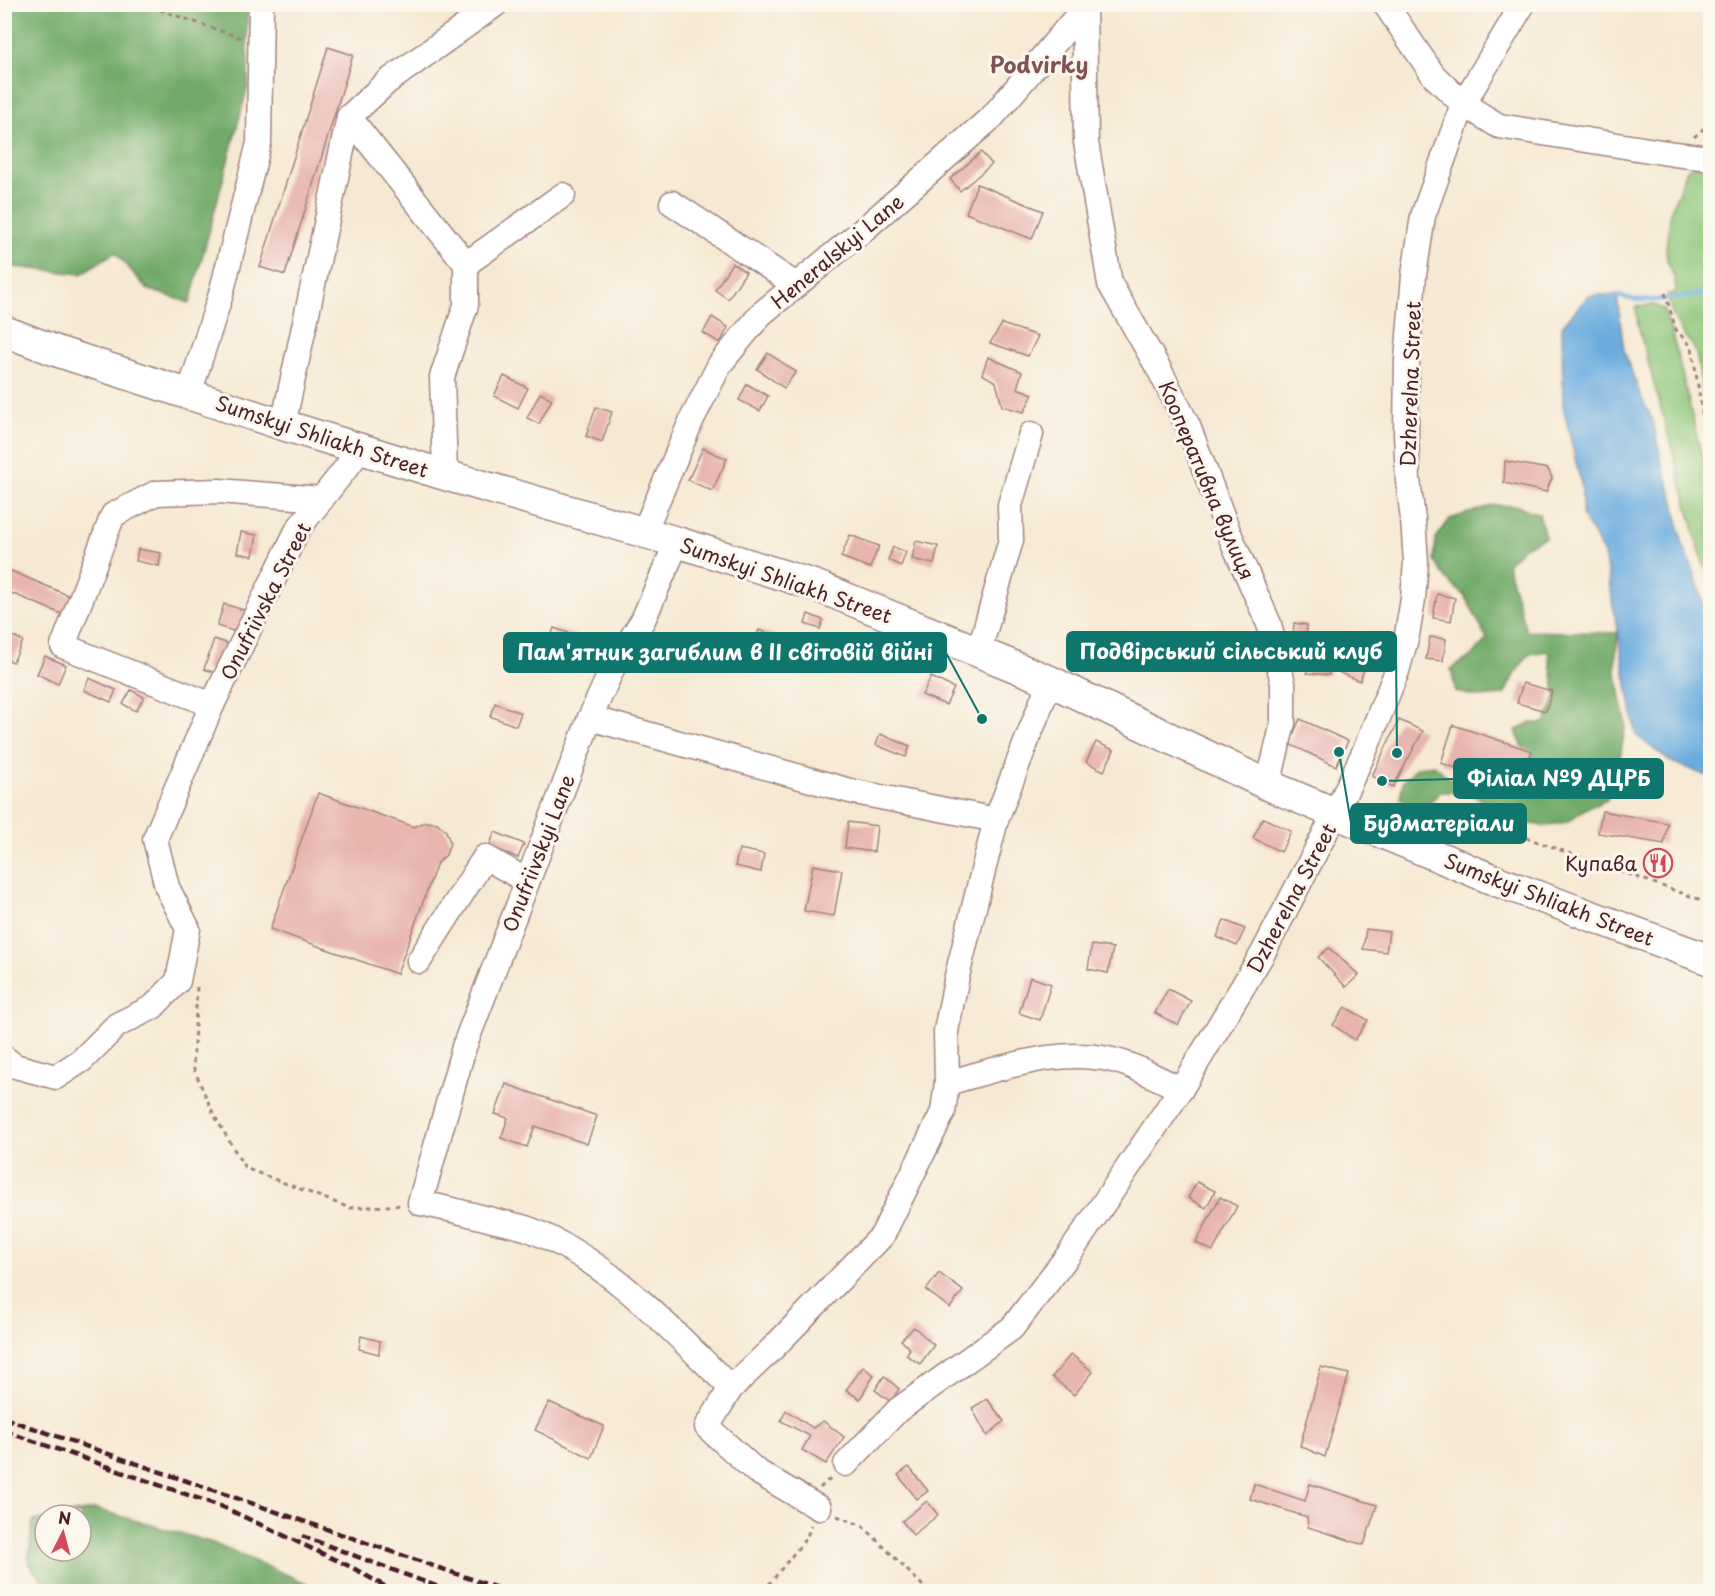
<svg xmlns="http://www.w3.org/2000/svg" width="1715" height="1596" font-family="'Playpen Sans',sans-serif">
<rect width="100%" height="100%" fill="#fbf7ec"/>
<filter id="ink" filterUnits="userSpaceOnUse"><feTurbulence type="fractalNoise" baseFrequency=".0167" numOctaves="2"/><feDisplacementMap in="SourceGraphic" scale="12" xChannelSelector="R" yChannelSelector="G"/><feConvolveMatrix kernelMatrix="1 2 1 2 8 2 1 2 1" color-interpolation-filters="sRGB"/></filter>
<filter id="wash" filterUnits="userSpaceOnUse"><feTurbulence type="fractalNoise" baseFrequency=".008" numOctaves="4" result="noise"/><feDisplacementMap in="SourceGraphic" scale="24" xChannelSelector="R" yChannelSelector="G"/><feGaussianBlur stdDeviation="1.35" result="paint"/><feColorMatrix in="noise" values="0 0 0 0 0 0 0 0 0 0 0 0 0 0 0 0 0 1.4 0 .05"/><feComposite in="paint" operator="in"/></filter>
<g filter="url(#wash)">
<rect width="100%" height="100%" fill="#f6e9d3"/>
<g fill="#8ec679" stroke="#6c7252" stroke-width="1.5">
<path d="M1693 165 1710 168V406C1698 391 1702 367 1694 348 1692 343 1686 339 1683 334 1676 324 1668 306 1668 294L1675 293 1676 289 1674 277 1667 260 1666 248 1671 210 1688 168Z"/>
<polygon points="1654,305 1664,310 1673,337 1710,490 1710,571 1707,570 1703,563 1638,325 1636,308 1638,306"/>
</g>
<g fill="#72ab69" stroke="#5e654a" stroke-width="1.5">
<polygon points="5,4 247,5 248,86 190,303 147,289 115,252 81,274 5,266"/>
<polygon points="1494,505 1518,506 1539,514 1545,537 1524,547 1507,564 1526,631 1618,633 1615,668 1626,722 1620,758 1607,800 1583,810 1568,822 1543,826 1519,822 1469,793 1440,792 1419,814 1400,798 1403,781 1417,767 1434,765 1449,778 1479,784 1510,782 1523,747 1515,731 1529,723 1545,723 1556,696 1548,651 1529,654 1515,673 1504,695 1479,697 1456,692 1451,669 1470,657 1487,639 1465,596 1447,580 1434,561 1436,538 1450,519"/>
<polygon points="96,1509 210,1542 325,1591 52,1591 28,1564 33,1521 45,1519 45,1551 81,1551 81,1515 64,1515"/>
</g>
<polygon fill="#6bacdf" stroke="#5a6685" stroke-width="1.5" points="1599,295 1617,295 1624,351 1641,397 1653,421 1662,463 1674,501 1682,542 1694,572 1710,627 1710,777 1669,761 1636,735 1604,554 1582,515 1582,488 1563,406 1562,326 1588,296"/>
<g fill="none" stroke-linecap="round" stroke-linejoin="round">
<path stroke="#6bacdf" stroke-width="4.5" d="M1614 297 1617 295C1640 306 1685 296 1710 293"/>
</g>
<g id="blocks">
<g fill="#e8b4ae">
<polygon points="328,47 353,55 285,275 260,267"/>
<polygon points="981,152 992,164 960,191 950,179"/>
<polygon points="977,184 1043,211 1032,239 966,213"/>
<polygon points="732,263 746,272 728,299 715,290"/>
<polygon points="712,317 728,327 720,343 703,333"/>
<polygon points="1002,324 1038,336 1028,356 990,343"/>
<polygon points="768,353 796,372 784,388 757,369"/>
<polygon points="988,357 1022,372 1017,388 1033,394 1024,412 1002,406 996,382 982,374"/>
<polygon points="504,376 528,388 518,408 494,396"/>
<polygon points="747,384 768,396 760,411 739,400"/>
<polygon points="540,393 552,399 539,424 527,418"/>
<polygon points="596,407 612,412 602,442 586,436"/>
<polygon points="703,448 727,459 712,491 688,480"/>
<polygon points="1505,461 1548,469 1552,478 1546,492 1504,483"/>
<polygon points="241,532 257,535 253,556 237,553"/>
<polygon points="850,535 879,546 870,568 841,557"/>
<polygon points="916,541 938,546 934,564 912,559"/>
<polygon points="893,547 906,552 901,566 888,560"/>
<polygon points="138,549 161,553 159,566 136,561"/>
<polygon points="4,568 72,597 64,615 4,590"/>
<polygon points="1437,594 1455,598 1451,621 1433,618"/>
<polygon points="224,604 247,611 240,633 217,626"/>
<polygon points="808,614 823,620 820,629 805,624"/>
<polygon points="1294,623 1307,625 1306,640 1293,639"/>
<polygon points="554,628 595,642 587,665 546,651"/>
<polygon points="759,630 785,639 778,660 751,650"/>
<polygon points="7,633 23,641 13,662 4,658 4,638"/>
<polygon points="1430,637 1446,639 1443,661 1426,659"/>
<polygon points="214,639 232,645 222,675 204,669"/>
<polygon points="1310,650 1331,652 1329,675 1307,673"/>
<polygon points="1348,650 1368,658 1360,681 1340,673"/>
<polygon points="45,656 66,665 58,684 37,674"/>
<polygon points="931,677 954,688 946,705 922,695"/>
<polygon points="89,678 116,690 111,702 84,690"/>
<polygon points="1523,683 1552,691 1546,711 1517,703"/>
<polygon points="131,690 144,697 136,711 123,704"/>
<polygon points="495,703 521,713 516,726 490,716"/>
<polygon points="1300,719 1348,741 1336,766 1289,744"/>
<polygon points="1399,720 1423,731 1393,787 1372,776"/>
<polygon points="1453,725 1532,751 1519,789 1441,763"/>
<polygon points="880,734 910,746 906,757 876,745"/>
<polygon points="1096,742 1114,750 1104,771 1086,762"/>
<polygon points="318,793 414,827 425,822 437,823 446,831 450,843 446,855 437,863 397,974 270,929"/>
<polygon points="1602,811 1668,823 1664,844 1598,833"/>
<polygon points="1263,818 1291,831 1281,852 1253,838"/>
<polygon points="848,822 877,826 874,852 845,848"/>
<polygon points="495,832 524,844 518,858 489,846"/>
<polygon points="739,849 764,854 761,872 735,866"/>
<polygon points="813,865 842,870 834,916 804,911"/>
<polygon points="1224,920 1245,929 1237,946 1217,937"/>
<polygon points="1366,929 1389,932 1386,952 1363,949"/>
<polygon points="1092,945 1113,948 1108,973 1088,969"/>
<polygon points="1329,948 1359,975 1346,987 1318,957"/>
<polygon points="1030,977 1051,984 1040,1020 1019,1013"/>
<polygon points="1168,989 1191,1001 1178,1025 1155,1013"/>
<polygon points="1345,1007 1368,1020 1355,1040 1333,1025"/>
<polygon points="506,1084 597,1116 587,1144 535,1126 527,1147 501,1138 508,1118 495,1114"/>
<polygon points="1197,1182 1215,1191 1206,1208 1188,1198"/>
<polygon points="1220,1197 1237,1206 1213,1251 1196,1243"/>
<polygon points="939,1273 963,1291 950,1308 926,1290"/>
<polygon points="914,1327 934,1345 920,1364 906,1355 910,1349 901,1340"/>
<polygon points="361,1336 380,1341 379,1354 359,1349"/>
<polygon points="1071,1354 1093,1372 1074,1395 1052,1377"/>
<polygon points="863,1367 874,1375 860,1399 846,1390"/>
<polygon points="1321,1367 1349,1374 1325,1457 1300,1446"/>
<polygon points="884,1376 899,1389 891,1402 875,1390"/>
<polygon points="987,1399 1004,1421 987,1436 972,1408"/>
<polygon points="549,1402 604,1426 591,1458 535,1430"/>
<polygon points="786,1410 813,1428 823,1421 844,1437 826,1464 802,1450 810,1436 781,1421"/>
<polygon points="909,1467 928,1491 917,1499 898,1475"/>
<polygon points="1254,1484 1305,1501 1310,1484 1377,1505 1364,1545 1308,1527 1307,1517 1250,1499"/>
<polygon points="927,1501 938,1515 913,1535 902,1521"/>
</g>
</g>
</g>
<g filter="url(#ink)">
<use href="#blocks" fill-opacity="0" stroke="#a0847f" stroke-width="1.5"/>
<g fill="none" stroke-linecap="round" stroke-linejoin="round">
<g stroke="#a0847f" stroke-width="27">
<g id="minor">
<polyline points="1084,4 1086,142 1110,284 1160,371 1188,426 1228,531 1269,624 1283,683 1283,723 1268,785"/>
<polyline points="1385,4 1434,76 1463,104 1499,126 1674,154 1710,158"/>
<polyline points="349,117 466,264 466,305 442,377 445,475"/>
<polyline points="349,117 387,82 496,4"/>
<polyline points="672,203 796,285"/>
<polyline points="466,264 563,195"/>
<polyline points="189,394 221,294 259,143 261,4"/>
<polyline points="283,425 349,117"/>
<polyline points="322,499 219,491 156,493 113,515 63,646 212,705 298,529 361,449"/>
<polyline points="644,532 692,419 720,364 761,314 862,231 993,116 1084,8"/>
<path d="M677 542 643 620 613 667 590 718 464 1047 420 1203C447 1208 473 1215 500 1222 510 1224 521 1226 531 1230 611 1262 670 1329 731 1388"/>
<polyline points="979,651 1011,540 1010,505 1031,434"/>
<polyline points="590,718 850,791 996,820"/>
<polyline points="419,961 485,857 527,881"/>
<polyline points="4,1058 15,1066 56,1077 82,1060 117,1025 153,1007 178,981 188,929 167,887 155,839 212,705"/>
<path d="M947 1083C1003 1068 1068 1043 1126 1064 1145 1071 1163 1081 1181 1089"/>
<polyline points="846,1464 898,1410 1012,1328 1070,1253 1181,1089 1263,953 1335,814 1365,750 1397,671 1407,635 1413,599 1416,562 1413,519 1408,480 1406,433 1407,360 1414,275 1423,216 1463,104 1523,4"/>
<polyline points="819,1508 756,1471 707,1427 731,1388 772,1349 882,1236 943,1112 947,1083 946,1031 957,976 984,867 996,820 1050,681"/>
</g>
</g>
<g stroke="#a0847f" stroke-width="33">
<polyline id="major" points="4,331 59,352 283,425 445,475 677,542 814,585 1050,681 1268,785 1494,880 1710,960"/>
</g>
<g stroke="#a0847f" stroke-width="3" stroke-dasharray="4.5 4.5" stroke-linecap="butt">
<polyline points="143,4 241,38"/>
<polyline points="1694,137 1710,123"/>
<polyline points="1665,293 1676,330 1692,347 1706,438"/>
<path d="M1710 424C1706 441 1706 455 1710 472"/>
<polyline points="1428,827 1436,825 1521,836 1710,903"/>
<polyline points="197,987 193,1067 213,1113 245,1168 350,1208 403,1205"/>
<polyline points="820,1488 827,1481 834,1479"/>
<polyline points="837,1516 863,1526 929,1592"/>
<polyline points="763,1592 807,1537 811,1525"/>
</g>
<use href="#minor" stroke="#fff" stroke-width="24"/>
<use href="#major" stroke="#fff" stroke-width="30"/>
<g stroke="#4a1f2b" stroke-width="4.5" stroke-dasharray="9 4.5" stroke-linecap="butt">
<polyline points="4,1418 509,1592"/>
<polyline points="4,1431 112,1468"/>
<polyline points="104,1466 223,1507 353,1568 395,1592"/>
<polyline points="302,1536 452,1592"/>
</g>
</g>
</g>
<defs>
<g id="restaurant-ring" transform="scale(1.5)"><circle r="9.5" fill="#fbf7ec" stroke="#d1495b" stroke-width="1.5"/><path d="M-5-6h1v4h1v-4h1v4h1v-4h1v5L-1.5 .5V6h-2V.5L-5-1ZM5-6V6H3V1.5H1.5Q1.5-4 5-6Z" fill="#d1495b"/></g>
</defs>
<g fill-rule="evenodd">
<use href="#restaurant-ring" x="1658" y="863"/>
</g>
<g text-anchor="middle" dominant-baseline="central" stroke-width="6" stroke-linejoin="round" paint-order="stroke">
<g font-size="20" fill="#4a1f2b" stroke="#fbf7ec">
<text transform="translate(837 251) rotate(-40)">Heneralskyi Lane</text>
<text transform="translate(1410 384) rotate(-88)">Dzherelna Street</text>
<text transform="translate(322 436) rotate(18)">Sumskyi Shliakh Street</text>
<text transform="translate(1207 480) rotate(67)">Кооперативна вулиця</text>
<text transform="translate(786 580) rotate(19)">Sumskyi Shliakh Street</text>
<text transform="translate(265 601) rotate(-63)">Onufriivska Street</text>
<text transform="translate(538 853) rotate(-69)">Onufriivskyi Lane</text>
<text transform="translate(1291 898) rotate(-62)">Dzherelna Street</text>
<text transform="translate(1549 899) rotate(21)">Sumskyi Shliakh Street</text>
</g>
<g font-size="20" fill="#4a1f2b" stroke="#fbf7ec" text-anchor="end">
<text x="1637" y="863">Купава</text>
</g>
<g font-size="22" font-weight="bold" fill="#815359" stroke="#fbf7ec">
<text x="1039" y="63">Podvirky</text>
</g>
</g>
<path fill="none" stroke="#0f766e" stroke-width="2" d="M1397 753L1396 651M982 719L946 653M1382 781L1454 779M1339 752L1351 823"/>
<g fill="#0f766e" stroke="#fbf7ec" stroke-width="2">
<circle cx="1397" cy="753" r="6"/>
<circle cx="982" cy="719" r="6"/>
<circle cx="1382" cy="781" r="6"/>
<circle cx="1339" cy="752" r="6"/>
</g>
<g fill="#0f766e" stroke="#0f766e" stroke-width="2">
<rect x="1067" y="632" width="329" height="39" rx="6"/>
<rect x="504" y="633" width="442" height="39" rx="6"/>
<rect x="1454" y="759" width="209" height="39" rx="6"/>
<rect x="1351" y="804" width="175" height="39" rx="6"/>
</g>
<g font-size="21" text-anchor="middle" font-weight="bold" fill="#fff">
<text x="1231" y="659">Подвірський сільський клуб</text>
<text x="725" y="660">Пам'ятник загиблим в II світовій війні</text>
<text x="1559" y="786">Філіал №9 ДЦРБ</text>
<text x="1439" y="831">Будматеріали</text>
</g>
<rect width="1715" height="1596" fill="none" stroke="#fbf7ec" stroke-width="24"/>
<g transform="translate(63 1533) rotate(6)"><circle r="28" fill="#fbf7ec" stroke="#b4a19f" stroke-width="1.5"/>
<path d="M0-4.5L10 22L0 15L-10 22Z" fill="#d1495b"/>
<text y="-9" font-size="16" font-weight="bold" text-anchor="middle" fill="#4a1f2b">N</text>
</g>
</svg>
